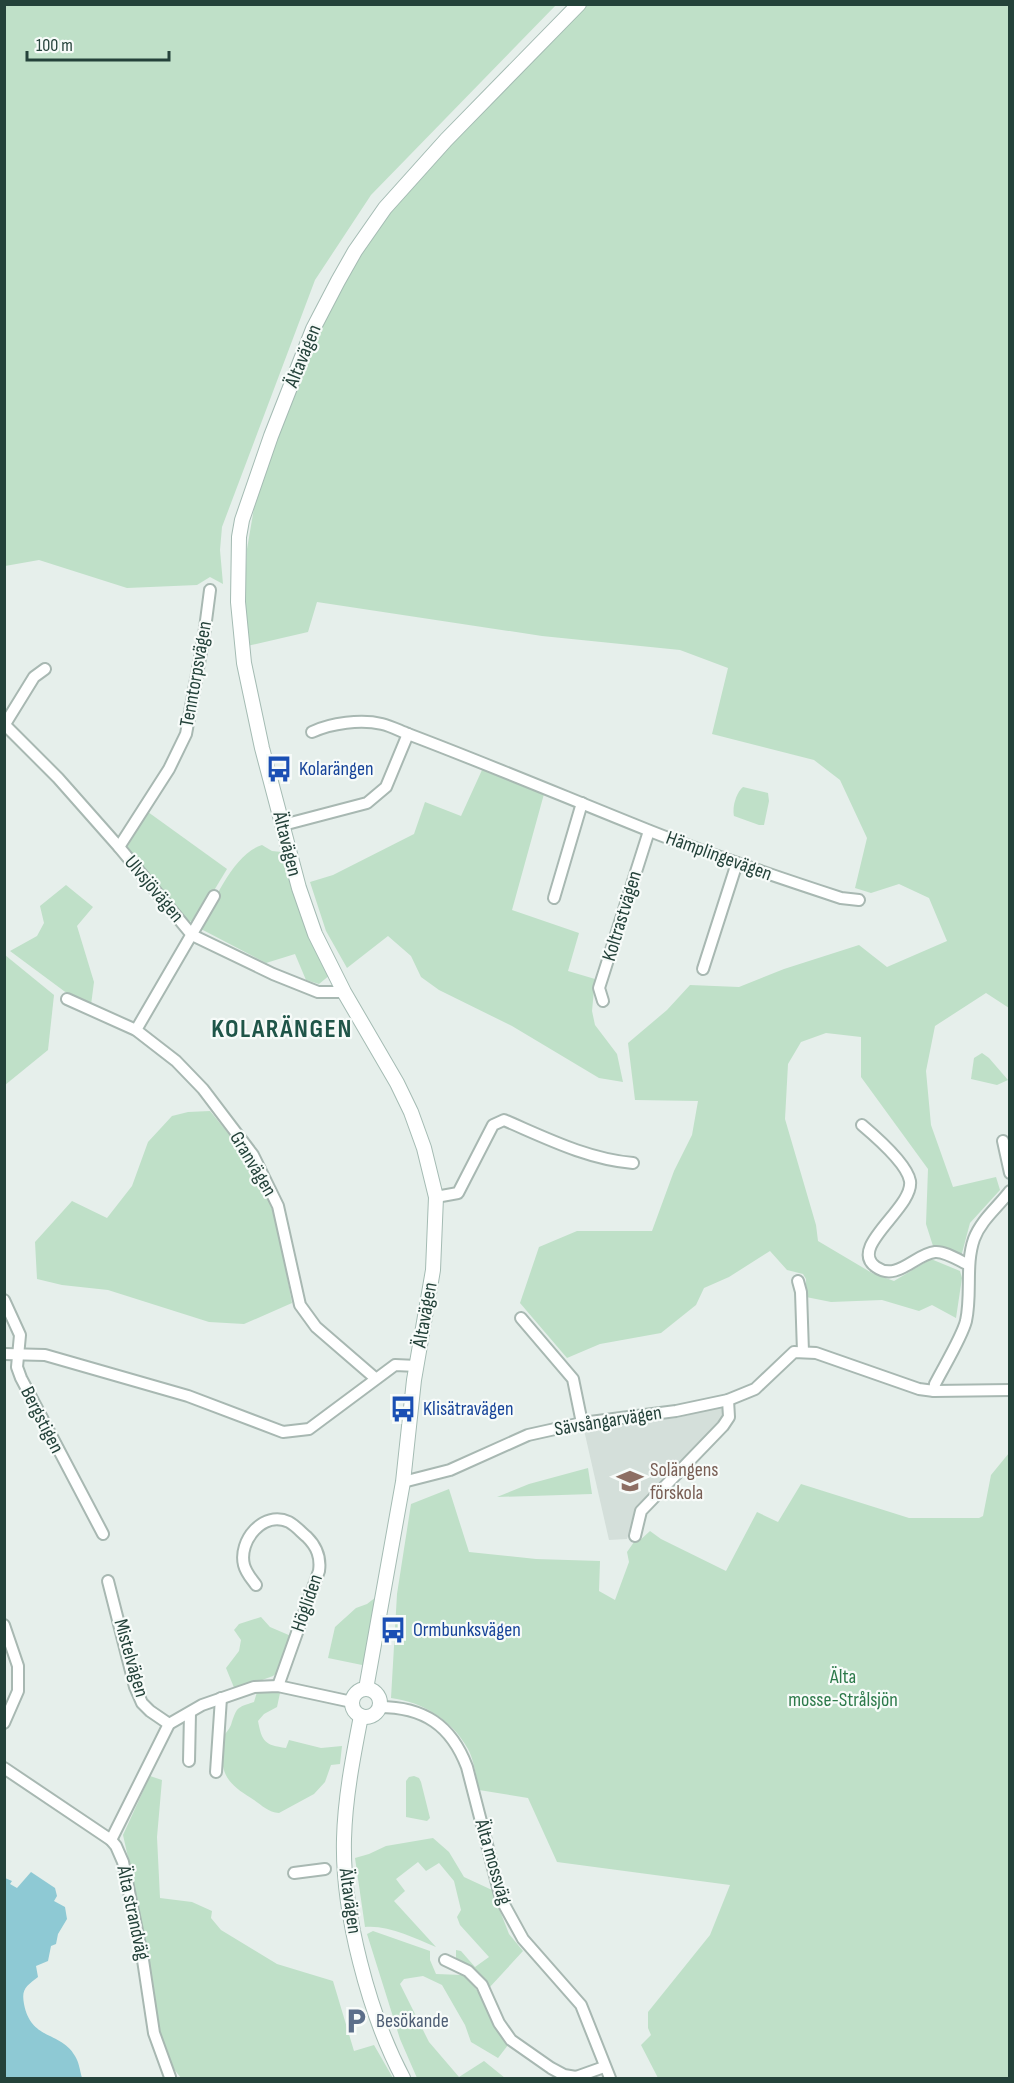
<svg xmlns="http://www.w3.org/2000/svg" width="1014" height="2083" font-family="'Sofia Sans Condensed',sans-serif">
<rect width="100%" height="100%" fill="#e6efeb"/>
<polygon fill="#d4dfda" points="722,1407 723,1419 638,1509 627,1539 609,1540 584,1430 676,1418"/>
<g fill="#bfe0c8">
<polygon points="5,4 556,5 371,195 315,280 222,527 220,550 223,584 210,577 197,585 127,588 39,560 5,566"/>
<polygon points="584,5 1009,5 1009,1008 986,993 935,1026 926,1071 931,1125 953,1187 996,1177 1000,1190 970,1223 961,1257 933,1246 926,1224 928,1169 861,1077 861,1037 826,1033 801,1042 788,1064 785,1119 816,1225 818,1241 872,1273 894,1281 931,1259 960,1271 962,1278 956,1318 932,1305 919,1311 882,1300 831,1302 806,1297 806,1279 803,1274 787,1270 770,1251 729,1277 704,1288 696,1305 661,1333 600,1344 567,1358 520,1303 539,1247 577,1231 652,1231 674,1171 692,1135 698,1101 635,1100 628,1043 667,1010 690,985 739,987 784,969 859,945 887,967 947,941 929,898 899,884 871,893 855,888 867,838 840,780 814,760 712,734 728,668 680,650 542,636 317,602 308,632 247,646 245,588 247,549 254,508 297,382 347,273 386,211"/>
<polygon points="482,770 544,794 512,910 579,933 568,971 595,979 592,1011 595,1025 617,1054 623,1082 599,1078 512,1026 439,990 421,977 411,956 388,936 347,968 326,931 310,882 333,875 414,834 425,802 461,816"/>
<path d="M743 787 768 793 769 801 764 825H759L734 816C732 807 736 793 743 787Z"/>
<polygon points="148,812 227,869 195,922 187,921 126,849"/>
<path d="M262 845 272 851 282 852 307 931 330 975 319 984 306 980 295 954 266 963 201 929 200 927C214 902 233 854 262 845Z"/>
<polygon points="66,885 93,907 77,926 94,982 91,1005 68,994 10,951 37,936 44,923 40,906"/>
<polygon points="5,955 54,995 48,1050 5,1085"/>
<polygon points="982,1053 989,1058 1008,1080 997,1085 971,1079 974,1058"/>
<path d="M210 1111C231 1137 255 1164 267 1195 280 1229 285 1267 292 1303L244 1324 209 1322 108 1290 62 1285 37 1279 35 1242 72 1201 107 1218 132 1186 148 1142 172 1116 188 1112Z"/>
<path d="M1009 1453V2078H658L641 2045 651 2035 648 2028V2012L710 1935 730 1885 557 1862 528 1798 479 1790C476 1777 474 1760 468 1749 452 1720 423 1702 391 1698L397 1594 411 1504 449 1489 469 1552 536 1559 600 1561 599 1591 615 1600 629 1562 627 1552 634 1542H638L650 1531 661 1539 726 1571 757 1512 778 1522 801 1484 909 1518H979L983 1516 991 1475Z"/>
<polygon points="588,1468 592,1494 497,1497 529,1484"/>
<polygon points="380,1594 367,1666 328,1658 335,1627 356,1608 367,1604"/>
<polygon points="261,1617 270,1627 291,1636 279,1671 273,1676 235,1690 226,1668 239,1651 241,1640 234,1630 239,1624"/>
<path d="M265 1691 280 1693 277 1707 264 1714 258 1721C262 1742 265 1745 286 1748L289 1740 321 1748 342 1746 340 1764 331 1765 325 1782 314 1794 279 1813C267 1812 261 1804 251 1798 230 1785 221 1776 222 1751 222 1746 222 1741 223 1737 225 1733 229 1730 231 1725 237 1707 236 1708 254 1702L257 1692Z"/>
<polygon points="150,1776 162,1780 157,1837 160,1898 192,1902 212,1911 211,1918 221,1930 277,1964 333,1981 354,2051 374,2045 393,2078 181,2078 169,2063 152,2016 138,1902 123,1835"/>
<polygon points="414,1776 419,1778 421,1782 430,1818 427,1821 406,1817 406,1781 409,1777"/>
<path d="M433 1838 449 1852 464 1877 492 1890 509 1934 523 1951 489 1988 456 1959V1950L461 1951 475 1967 489 1957 460 1925 457 1917 461 1910 454 1881 439 1863 426 1871 418 1862 396 1879 405 1891 394 1901 436 1947C414 1938 389 1925 365 1927L355 1858 369 1854 386 1846Z"/>
<polygon points="373,1931 430,1951 430,1960 436,1974 462,1975 470,1980 482,1998 494,2026 508,2045 498,2058 471,2042 465,2025 442,1985 423,1976 404,1979 400,1984 429,2042 459,2077 484,2061 505,2078 417,2078 400,2039 367,1934"/>
</g>
<path fill="#8ec9d4" d="M31 1872 55 1888 57 1896 54 1901 65 1907 67 1919 58 1934 56 1944 51 1946 48 1961 36 1966 38 1977C27 1986 21 1988 24 2004 31 2041 61 2031 75 2056 79 2062 80 2071 82 2078H5V1878L12 1881 10 1884 17 1888Z"/>
<g fill="none" stroke-linecap="round" stroke-linejoin="round">
<g stroke="#a8b8b2" stroke-width="14">
<g id="street">
<polyline points="4,724 58,778 119,847 192,935 273,974 318,992 344,992"/>
<polyline points="5,724 34,677 45,669"/>
<path d="M312 732C331 723 361 719 382 724 391 726 400 731 408 734"/>
<path d="M283 825 367 803 386 787 408 734C490 765 570 799 650 831 713 856 777 877 841 898L859 900"/>
<polyline points="119,847 169,769 186,734 204,636 210,590"/>
<polyline points="554,898 582,803"/>
<polyline points="703,969 737,863"/>
<polyline points="67,999 136,1030 176,1061 203,1089 253,1155 278,1206 300,1305 316,1327 375,1378"/>
<polyline points="603,1001 599,988 649,831"/>
<polyline points="136,1030 214,896"/>
<path d="M862 1125C875 1136 907 1164 910 1181 914 1208 847 1247 876 1267 897 1282 915 1254 935 1252 945 1251 960 1261 969 1265"/>
<polyline points="1003,1141 1010,1173"/>
<path d="M436 1197 458 1193 493 1125 504 1120C546 1138 587 1159 633 1163"/>
<polyline points="798,1281 801,1292 803,1352"/>
<polyline points="4,1300 20,1335 17,1367 21,1378 103,1534"/>
<polyline points="521,1318 573,1379 582,1423"/>
<polyline points="4,1354 45,1355 188,1396 283,1432 309,1429 395,1365 417,1366"/>
<path d="M934 1391 935 1384C943 1368 962 1337 966 1321 972 1294 965 1265 974 1239 981 1220 998 1207 1010 1191"/>
<polyline points="403,1482 450,1470 528,1435 582,1423 676,1411 728,1400 755,1389 794,1352 816,1353 919,1389 934,1391 1010,1390"/>
<polyline points="635,1536 641,1511 723,1426 729,1417 728,1400"/>
<polyline points="108,1581 135,1687 142,1703 150,1711 169,1724"/>
<path d="M256 1585C251 1578 246 1573 244 1565 238 1541 263 1510 289 1522 296 1526 301 1532 307 1537 317 1547 321 1557 319 1571L278 1686"/>
<polyline points="4,1625 18,1666 18,1691 4,1723"/>
<path d="M379 1707C424 1707 451 1725 467 1767L501 1899 523 1939 581 2005 610 2078"/>
<polyline points="189,1761 190,1713"/>
<polyline points="4,1768 111,1840 116,1846 123,1862 143,1960 154,2033 170,2077"/>
<polyline points="216,1772 221,1698"/>
<polyline points="111,1840 169,1724 202,1705 254,1687 278,1686 352,1702"/>
<polyline points="294,1873 325,1869"/>
<polyline points="445,1960 468,1971 482,1985 499,2023 511,2040 551,2068 564,2075 576,2077 604,2067"/>
</g>
</g>
<g stroke="#a4bbb3" stroke-width="16">
<g id="secondary">
<polyline points="366,1689 403,1482 414,1380 433,1270 436,1197 424,1148 411,1112 397,1083 344,992 315,934 299,888 262,748 244,663 238,602 239,537 242,520 271,436 313,329 338,281 355,251 385,208 446,140 579,4"/>
<circle cx="366" cy="1703" r="14"/>
<path d="M361 1716C353 1757 345 1798 344 1839 342 1912 369 2014 403 2078"/>
</g>
</g>
<use href="#street" stroke="#fff" stroke-width="10"/>
<use href="#secondary" stroke="#fff" stroke-width="14"/>
</g>
<defs>
<g id="bus-bare" transform="scale(2.07)"><path d="M-5-6H5V4H4V6H2V4H-2V6H-4V4H-5ZM-3.5-4V0h7V-4ZM-3.5 1.2v1.5H-2V1.2ZM2 1.2v1.5H3.5V1.2Z" fill="#1a4fb4" stroke="#f7fbf9" stroke-width="2.5" paint-order="stroke"/></g>
<g id="school-bare" transform="scale(2.07)"><path d="M0-5L7-2L0 1L-7-2ZM-4 1L0 2.5L4 1V4Q0 6-4 4Z" fill="#8d6e63" stroke="#f7fbf9" stroke-width="2.5" paint-order="stroke"/></g>
<g id="parking-bare" transform="scale(2.07)"><path d="M-3.5-5.5H1a3.5 3.5 0 0 1 0 7H-1V5.5H-3.5ZM-1-3.4V-.6H.8a1.4 1.4 0 0 0 0-2.8Z" fill="#5c6f8a" stroke="#f7fbf9" stroke-width="2.5" paint-order="stroke"/></g>
</defs>
<g fill-rule="evenodd">
<use href="#bus-bare" x="279" y="769"/>
<use href="#bus-bare" x="403" y="1409"/>
<use href="#school-bare" x="630" y="1481"/>
<use href="#bus-bare" x="393" y="1630"/>
<use href="#parking-bare" x="356" y="2021"/>
</g>
<g text-anchor="middle" dominant-baseline="central" stroke-width="4.5" stroke-linejoin="round" paint-order="stroke">
<g font-size="20" fill="#24423a" stroke="#f7fbf9">
<text transform="translate(303 356) rotate(-68)">Ältavägen</text>
<text transform="translate(196 674) rotate(-80)">Tenntorpsvägen</text>
<text transform="translate(287 844) rotate(76)">Ältavägen</text>
<text transform="translate(719 856) rotate(20)">Hämplingevägen</text>
<text transform="translate(154 889) rotate(50)">Ulvsjövägen</text>
<text transform="translate(622 916) rotate(-73)">Koltrastvägen</text>
<text transform="translate(253 1164) rotate(59)">Granvägen</text>
<text transform="translate(425 1315) rotate(-80)">Ältavägen</text>
<text transform="translate(42 1420) rotate(63)">Bergstigen</text>
<text transform="translate(608 1421) rotate(-9)">Sävsångarvägen</text>
<text transform="translate(307 1603) rotate(-71)">Högliden</text>
<text transform="translate(131 1658) rotate(74)">Mistelvägen</text>
<text transform="translate(493 1862) rotate(74)">Älta mossväg</text>
<text transform="translate(350 1901) rotate(82)">Ältavägen</text>
<text transform="translate(133 1913) rotate(78)">Älta strandväg</text>
</g>
<g font-size="20" fill="#164399" stroke="#f7fbf9" text-anchor="start">
<text x="299" y="769">Kolarängen</text>
<text x="423" y="1409">Klisätravägen</text>
<text x="413" y="1630">Ormbunksvägen</text>
</g>
<g font-size="20" fill="#785e54" stroke="#f7fbf9" text-anchor="start">
<text x="650" y="1470">Solängens<tspan x="650" dy="23">förskola</tspan></text>
</g>
<g font-size="20" fill="#2d7a4b" stroke="#f7fbf9">
<text x="843" y="1677">Älta<tspan x="843" dy="23">mosse-Strålsjön</tspan></text>
</g>
<g font-size="20" fill="#4e5e75" stroke="#f7fbf9" text-anchor="start">
<text x="376" y="2021">Besökande</text>
</g>
<g font-size="26" font-weight="bold" letter-spacing="1.5" fill="#1f5548" stroke="#f7fbf9">
<text x="282" y="1029">KOLARÄNGEN</text>
</g>
</g>
<rect width="1014" height="2083" fill="none" stroke="#24423a" stroke-width="12"/>
<path d="M27 51v9h142v-9" fill="none" stroke="#24423a" stroke-width="3"/>
<text x="36" y="51" font-size="18" fill="#24423a" stroke="#f7fbf9" stroke-width="4.5" paint-order="stroke">100 m</text>
</svg>
